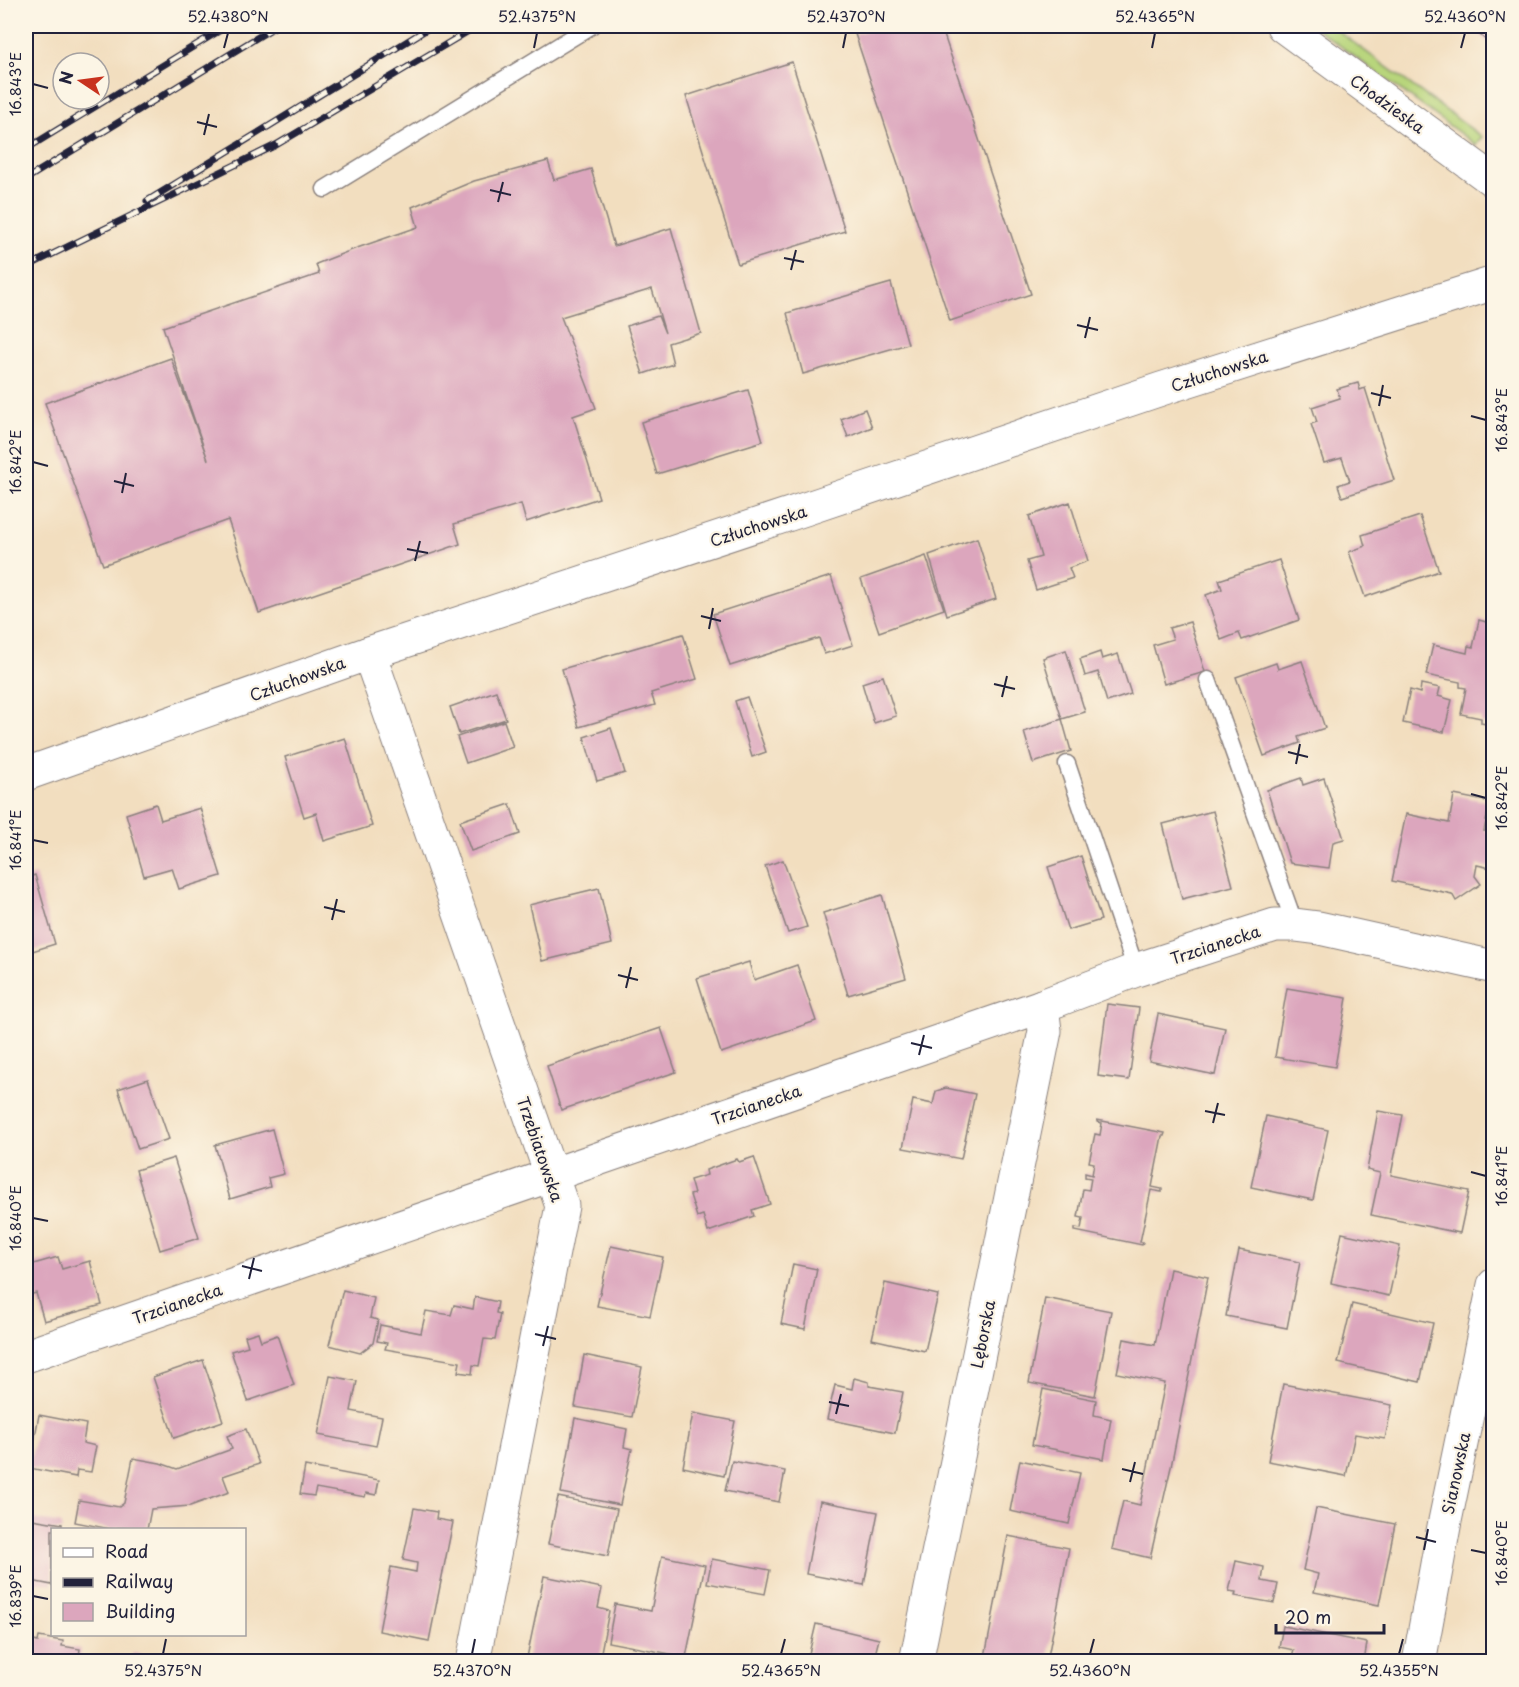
<svg xmlns="http://www.w3.org/2000/svg" width="1519" height="1687" font-family="'Playpen Sans',sans-serif">
<rect width="100%" height="100%" fill="#fcf5e5"/>
<filter id="ink" filterUnits="userSpaceOnUse"><feTurbulence type="fractalNoise" baseFrequency=".0167" numOctaves="2"/><feDisplacementMap in="SourceGraphic" scale="12" xChannelSelector="R" yChannelSelector="G"/><feConvolveMatrix kernelMatrix="1 2 1 2 8 2 1 2 1" color-interpolation-filters="sRGB"/></filter>
<filter id="wash" filterUnits="userSpaceOnUse"><feTurbulence type="fractalNoise" baseFrequency=".008" numOctaves="4" result="noise"/><feDisplacementMap in="SourceGraphic" scale="24" xChannelSelector="R" yChannelSelector="G"/><feGaussianBlur stdDeviation="1.35" result="paint"/><feColorMatrix in="noise" values="0 0 0 0 0 0 0 0 0 0 0 0 0 0 0 0 0 1.4 0 .05"/><feComposite in="paint" operator="in"/></filter>
<g filter="url(#wash)">
<rect width="100%" height="100%" fill="#f2debf"/>
<polygon fill="#b8d57b" stroke="#6d7c5b" stroke-width="1.5" points="1313,26 1331,26 1482,137 1476,145"/>
<g id="blocks">
<g fill="#dca6bd">
<polygon points="880,26 941,26 1031,294 950,321 855,34"/>
<polygon points="1469,26 1494,26 1494,47 1473,29 1470,33 1468,31 1471,27"/>
<polygon points="792,62 845,231 738,264 686,96"/>
<polygon points="548,161 554,180 591,169 614,246 671,228 701,333 668,343 673,364 643,374 627,326 658,316 665,333 652,289 561,317 596,408 573,416 599,498 526,522 521,504 454,524 460,544 259,613 228,520 103,565 45,403 171,358 208,460 163,327 319,274 316,264 357,248 418,227 412,207 474,181"/>
<polygon points="891,283 908,344 803,374 787,313"/>
<polygon points="1358,383 1360,390 1365,388 1394,480 1342,497 1338,485 1350,481 1342,458 1324,463 1311,424 1317,422 1312,407 1340,398 1337,389"/>
<polygon points="748,390 763,441 657,474 641,422"/>
<polygon points="865,409 872,427 848,437 841,419"/>
<polygon points="1070,502 1088,561 1069,568 1073,578 1036,590 1027,561 1041,557 1029,516"/>
<polygon points="1420,516 1439,571 1365,597 1349,552 1365,546 1362,535"/>
<polygon points="977,538 996,599 947,615 929,555"/>
<polygon points="926,556 944,609 879,632 861,579"/>
<polygon points="1279,560 1299,620 1242,640 1239,633 1221,640 1206,595 1222,589 1219,580"/>
<polygon points="831,576 853,645 824,654 819,638 730,666 713,614"/>
<polygon points="1493,613 1494,613 1494,726 1481,723 1481,718 1461,714 1466,688 1460,687 1460,682 1426,675 1433,645 1467,653 1468,646 1473,647 1479,620 1490,623"/>
<polygon points="1190,622 1205,672 1164,684 1153,645 1173,639 1169,628"/>
<polygon points="683,634 697,679 651,693 655,705 579,727 562,669"/>
<polygon points="1066,650 1085,712 1062,719 1043,658"/>
<polygon points="1100,652 1102,659 1118,654 1131,694 1107,702 1098,672 1085,676 1080,659"/>
<polygon points="1302,661 1325,728 1298,737 1300,743 1264,756 1236,677 1276,663 1278,669"/>
<polygon points="883,676 896,716 874,723 862,683"/>
<polygon points="1421,684 1440,688 1438,696 1452,700 1444,732 1403,723 1410,690 1420,693"/>
<polygon points="496,691 506,719 459,734 450,707"/>
<polygon points="747,697 766,752 752,757 735,701"/>
<polygon points="1062,719 1071,751 1033,763 1024,732"/>
<polygon points="504,721 513,747 466,763 457,737"/>
<polygon points="611,728 625,773 597,781 584,737"/>
<polygon points="345,738 372,826 324,841 316,813 304,817 285,757"/>
<polygon points="1301,778 1303,785 1324,778 1344,839 1333,842 1329,868 1290,863 1267,790"/>
<polygon points="1454,795 1490,802 1484,831 1494,832 1494,858 1491,868 1477,865 1475,876 1481,884 1456,901 1452,894 1392,881 1406,814 1449,823"/>
<polygon points="156,804 161,820 200,808 221,876 179,889 172,868 144,876 126,814"/>
<polygon points="510,804 520,834 471,851 460,821"/>
<polygon points="1213,811 1233,886 1182,899 1163,824"/>
<polygon points="1081,856 1101,920 1068,930 1048,867"/>
<polygon points="783,860 807,927 788,933 765,866"/>
<polygon points="35,875 55,944 26,953 26,878"/>
<polygon points="599,888 612,944 542,961 529,905"/>
<polygon points="882,895 906,978 848,995 823,913"/>
<polygon points="749,962 754,980 797,965 816,1021 721,1053 697,978"/>
<polygon points="1287,988 1347,998 1335,1067 1275,1057"/>
<polygon points="1107,1004 1139,1008 1129,1080 1098,1076"/>
<polygon points="1158,1014 1225,1028 1215,1075 1149,1061"/>
<polygon points="661,1028 676,1072 561,1110 547,1066"/>
<polygon points="148,1079 169,1139 138,1149 118,1089"/>
<polygon points="946,1088 975,1094 961,1159 903,1148 913,1100 933,1104 936,1091"/>
<polygon points="1378,1111 1403,1115 1391,1175 1469,1191 1460,1233 1371,1215 1380,1173 1367,1170"/>
<polygon points="1266,1116 1328,1130 1313,1200 1251,1187"/>
<polygon points="1097,1120 1165,1133 1164,1136 1162,1136 1152,1187 1162,1189 1162,1192 1151,1190 1140,1242 1143,1242 1142,1245 1075,1231 1075,1228 1081,1229 1083,1218 1078,1217 1083,1189 1089,1190 1091,1178 1085,1177 1085,1173 1092,1175 1094,1163 1089,1162 1095,1134 1100,1135 1102,1123 1097,1122"/>
<polygon points="272,1129 284,1174 268,1178 270,1187 230,1199 215,1145"/>
<polygon points="754,1157 770,1204 752,1210 754,1216 708,1232 703,1215 697,1217 690,1195 694,1194 690,1180 707,1175 706,1170 737,1159 739,1162"/>
<polygon points="174,1158 199,1238 160,1250 136,1170"/>
<polygon points="1342,1233 1400,1246 1389,1296 1331,1283"/>
<polygon points="611,1246 663,1257 650,1316 597,1306"/>
<polygon points="1239,1250 1300,1262 1287,1328 1226,1316"/>
<polygon points="26,1251 30,1265 58,1257 62,1269 90,1261 102,1305 44,1321 36,1293 26,1296"/>
<polygon points="793,1264 817,1269 805,1329 781,1324"/>
<polygon points="1170,1269 1208,1277 1171,1467 1150,1558 1112,1549 1123,1501 1140,1505 1165,1383 1117,1373 1124,1339 1155,1345"/>
<polygon points="885,1283 938,1295 925,1351 872,1339"/>
<polygon points="343,1290 374,1298 370,1318 378,1320 373,1343 360,1353 329,1345"/>
<polygon points="475,1297 498,1302 496,1313 500,1314 495,1340 484,1339 479,1366 473,1365 472,1374 458,1372 460,1362 385,1349 387,1343 377,1341 380,1325 421,1333 426,1311 451,1315 454,1305 473,1309"/>
<polygon points="1045,1298 1111,1311 1095,1396 1029,1383"/>
<polygon points="1352,1304 1433,1323 1420,1382 1338,1363"/>
<polygon points="258,1332 261,1341 277,1335 294,1385 248,1401 231,1351 248,1346 245,1336"/>
<polygon points="584,1355 642,1367 632,1417 575,1407"/>
<polygon points="203,1360 223,1421 174,1438 153,1377"/>
<polygon points="330,1376 357,1381 351,1411 382,1417 376,1446 318,1435"/>
<polygon points="854,1378 869,1382 869,1386 903,1392 895,1433 827,1419 835,1385 852,1389"/>
<polygon points="1283,1384 1392,1405 1385,1439 1355,1434 1346,1476 1268,1461"/>
<polygon points="1043,1389 1096,1400 1094,1415 1111,1419 1104,1459 1032,1445"/>
<polygon points="693,1413 735,1421 724,1476 683,1467"/>
<polygon points="39,1415 86,1424 83,1443 96,1446 91,1472 77,1470 76,1477 29,1468"/>
<polygon points="575,1418 627,1429 624,1447 632,1449 620,1505 561,1493"/>
<polygon points="246,1429 259,1464 223,1476 229,1492 190,1506 151,1509 147,1530 118,1528 115,1530 75,1522 79,1500 119,1507 124,1503 133,1458 160,1463 177,1469 232,1449 227,1436"/>
<polygon points="1020,1460 1080,1473 1069,1524 1010,1511"/>
<polygon points="732,1461 785,1471 779,1502 725,1491"/>
<polygon points="305,1466 379,1480 376,1495 366,1493 365,1497 316,1488 314,1496 300,1494"/>
<polygon points="558,1497 617,1509 608,1556 548,1544"/>
<polygon points="820,1501 878,1512 864,1585 806,1574"/>
<polygon points="414,1508 437,1512 436,1519 453,1522 429,1641 379,1631 391,1567 416,1572 417,1563 403,1560"/>
<polygon points="1316,1508 1395,1524 1379,1605 1314,1592 1318,1574 1303,1570"/>
<polygon points="32,1519 62,1524 62,1530 52,1530 52,1585 26,1580 26,1558"/>
<polygon points="1008,1536 1069,1548 1047,1662 984,1662"/>
<polygon points="662,1556 705,1565 686,1657 608,1642 615,1604 651,1611"/>
<polygon points="712,1559 770,1570 765,1594 707,1583"/>
<polygon points="1236,1561 1264,1567 1262,1581 1278,1584 1274,1603 1235,1596 1236,1592 1229,1591"/>
<polygon points="544,1576 602,1588 598,1608 609,1611 599,1662 526,1662"/>
<polygon points="816,1624 879,1639 873,1662 807,1662"/>
<polygon points="1283,1626 1367,1643 1364,1662 1291,1662 1294,1650 1279,1647"/>
<polygon points="39,1637 63,1641 62,1646 80,1649 79,1656 102,1662 26,1662 26,1639 38,1642"/>
<polygon points="133,1653 156,1658 155,1662 113,1662 114,1655 132,1658"/>
</g>
</g>
</g>
<g filter="url(#ink)">
<use href="#blocks" fill-opacity="0" stroke="#8a807d" stroke-width="1.5"/>
<g fill="none" stroke-linecap="round" stroke-linejoin="round">
<g stroke="#8a807d" stroke-width="19">
<g id="service">
<polyline points="325,189 591,26"/>
<polyline points="1208,680 1295,925"/>
<polyline points="1067,764 1136,970"/>
</g>
</g>
<g stroke="#8a807d" stroke-width="35">
<g id="minor">
<polyline points="1283,26 1494,181"/>
<polyline points="369,653 562,1206 473,1662"/>
<polyline points="26,774 369,653 805,509 1161,389 1494,283"/>
<polyline points="26,1356 1042,1006 1136,970 1275,925 1295,925 1319,928 1494,967"/>
<polyline points="916,1662 1045,1031 1042,1006"/>
<polyline points="1419,1662 1445,1521 1494,1285"/>
</g>
</g>
<use href="#service" stroke="#fff" stroke-width="16"/>
<use href="#minor" stroke="#fff" stroke-width="33"/>
<g stroke="#22223b" stroke-width="7">
<g id="rail">
<polyline points="26,149 227,26"/>
<polyline points="26,179 276,26"/>
<polyline points="147,201 432,26"/>
<polyline points="26,267 276,145 477,26"/>
</g>
</g>
<use href="#rail" stroke="#fcf5e5" stroke-width="4.5" stroke-dasharray="14" stroke-linecap="butt"/>
</g>
</g>
<path fill="none" stroke="#22223b" stroke-width="2" d="M224 48 228 33M534 48 537 33M843 48 846 33M1152 48 1155 33M1461 48 1465 33M33 84 48 88M197 122 217 127M204 135 209 114M490 190 511 195M498 202 503 182M784 258 804 262M791 270 796 250M1077 325 1098 330M1085 338 1090 317M1371 393 1391 398M1379 406 1383 385M1471 416 1486 420M33 462 48 466M114 481 134 486M122 493 126 473M407 549 428 553M415 561 420 541M701 616 721 621M709 629 713 608M994 684 1015 689M1002 697 1007 676M1288 752 1308 757M1296 764 1300 744M1471 794 1486 798M33 840 48 843M324 907 345 912M332 920 337 899M618 975 638 980M626 988 631 967M911 1043 932 1048M919 1055 924 1035M1205 1111 1225 1115M1213 1123 1218 1103M1471 1172 1486 1176M33 1218 48 1221M242 1266 262 1271M249 1279 254 1258M535 1334 556 1339M543 1346 548 1326M829 1402 849 1406M836 1414 841 1394M1122 1469 1143 1474M1130 1482 1135 1462M1416 1537 1436 1542M1424 1550 1428 1529M1471 1550 1486 1553M33 1596 48 1599M163 1654 166 1639M472 1654 475 1639M781 1654 785 1639M1090 1654 1094 1639M1399 1654 1403 1639"/>
<g text-anchor="middle" dominant-baseline="central" stroke-width="4.5" stroke-linejoin="round" paint-order="stroke">
<g font-size="16" fill="#22223b" stroke="#fcf5e5">
<text transform="translate(1388 103) rotate(36)">Chodzieska</text>
<text transform="translate(1219 370) rotate(-18)">Człuchowska</text>
<text transform="translate(758 525) rotate(-18)">Człuchowska</text>
<text transform="translate(297 678) rotate(-20)">Człuchowska</text>
<text transform="translate(1215 944) rotate(-18)">Trzcianecka</text>
<text transform="translate(756 1104) rotate(-19)">Trzcianecka</text>
<text transform="translate(541 1149) rotate(71)">Trzebiatowska</text>
<text transform="translate(177 1303) rotate(-19)">Trzcianecka</text>
<text transform="translate(982 1334) rotate(-79)">Lęborska</text>
<text transform="translate(1455 1473) rotate(-78)">Sianowska</text>
</g>
</g>
<rect width="1519" height="1687" fill="none" stroke="#fcf5e5" stroke-width="66"/>
<rect x="51" y="1528" width="195" height="108" fill="#fcf5e5" stroke="#a5a1a1" stroke-width="1.5"/>
<rect x="63" y="1548" width="30" height="9" fill="#ffffff" stroke="#a5a1a1" stroke-width="1.5"/>
<text x="105" y="1558" font-size="18" fill="#22223b">Road</text>
<rect x="63" y="1578" width="30" height="9" fill="#22223b" stroke="#a5a1a1" stroke-width="1.5"/>
<text x="105" y="1588" font-size="18" fill="#22223b">Railway</text>
<rect x="63" y="1603" width="30" height="18" fill="#dca6bd" stroke="#a5a1a1" stroke-width="1.5"/>
<text x="105" y="1618" font-size="18" fill="#22223b">Building</text>
<g transform="translate(81 81) rotate(283)"><circle r="28" fill="#fcf5e5" stroke="#a5a1a1" stroke-width="1.5"/>
<path d="M0-4.5L10 22L0 15L-10 22Z" fill="#c8321e"/>
<text y="-9" font-size="16" font-weight="bold" text-anchor="middle" fill="#22223b">N</text>
</g>
<path d="M1276 1624v9h108v-9" fill="none" stroke="#22223b" stroke-width="3"/>
<text x="1285" y="1624" font-size="18" fill="#22223b" stroke="#fcf5e5" stroke-width="4.5" paint-order="stroke">20 m</text>
<rect x="33" y="33" width="1453" height="1621" fill="none" stroke="#22223b" stroke-width="2"/>
<g font-size="15" text-anchor="middle" fill="#22223b">
<text x="228" y="22">52.4380°N</text>
<text x="537" y="22">52.4375°N</text>
<text x="846" y="22">52.4370°N</text>
<text x="1155" y="22">52.4365°N</text>
<text x="1465" y="22">52.4360°N</text>
<text transform="translate(16 84) rotate(-90)" y="5">16.843°E</text>
<text transform="translate(1502 420) rotate(-90)" y="5">16.843°E</text>
<text transform="translate(16 462) rotate(-90)" y="5">16.842°E</text>
<text transform="translate(1502 798) rotate(-90)" y="5">16.842°E</text>
<text transform="translate(16 840) rotate(-90)" y="5">16.841°E</text>
<text transform="translate(1502 1176) rotate(-90)" y="5">16.841°E</text>
<text transform="translate(16 1218) rotate(-90)" y="5">16.840°E</text>
<text transform="translate(1502 1553) rotate(-90)" y="5">16.840°E</text>
<text transform="translate(16 1596) rotate(-90)" y="5">16.839°E</text>
<text x="163" y="1676">52.4375°N</text>
<text x="472" y="1676">52.4370°N</text>
<text x="781" y="1676">52.4365°N</text>
<text x="1090" y="1676">52.4360°N</text>
<text x="1399" y="1676">52.4355°N</text>
</g>
</svg>
